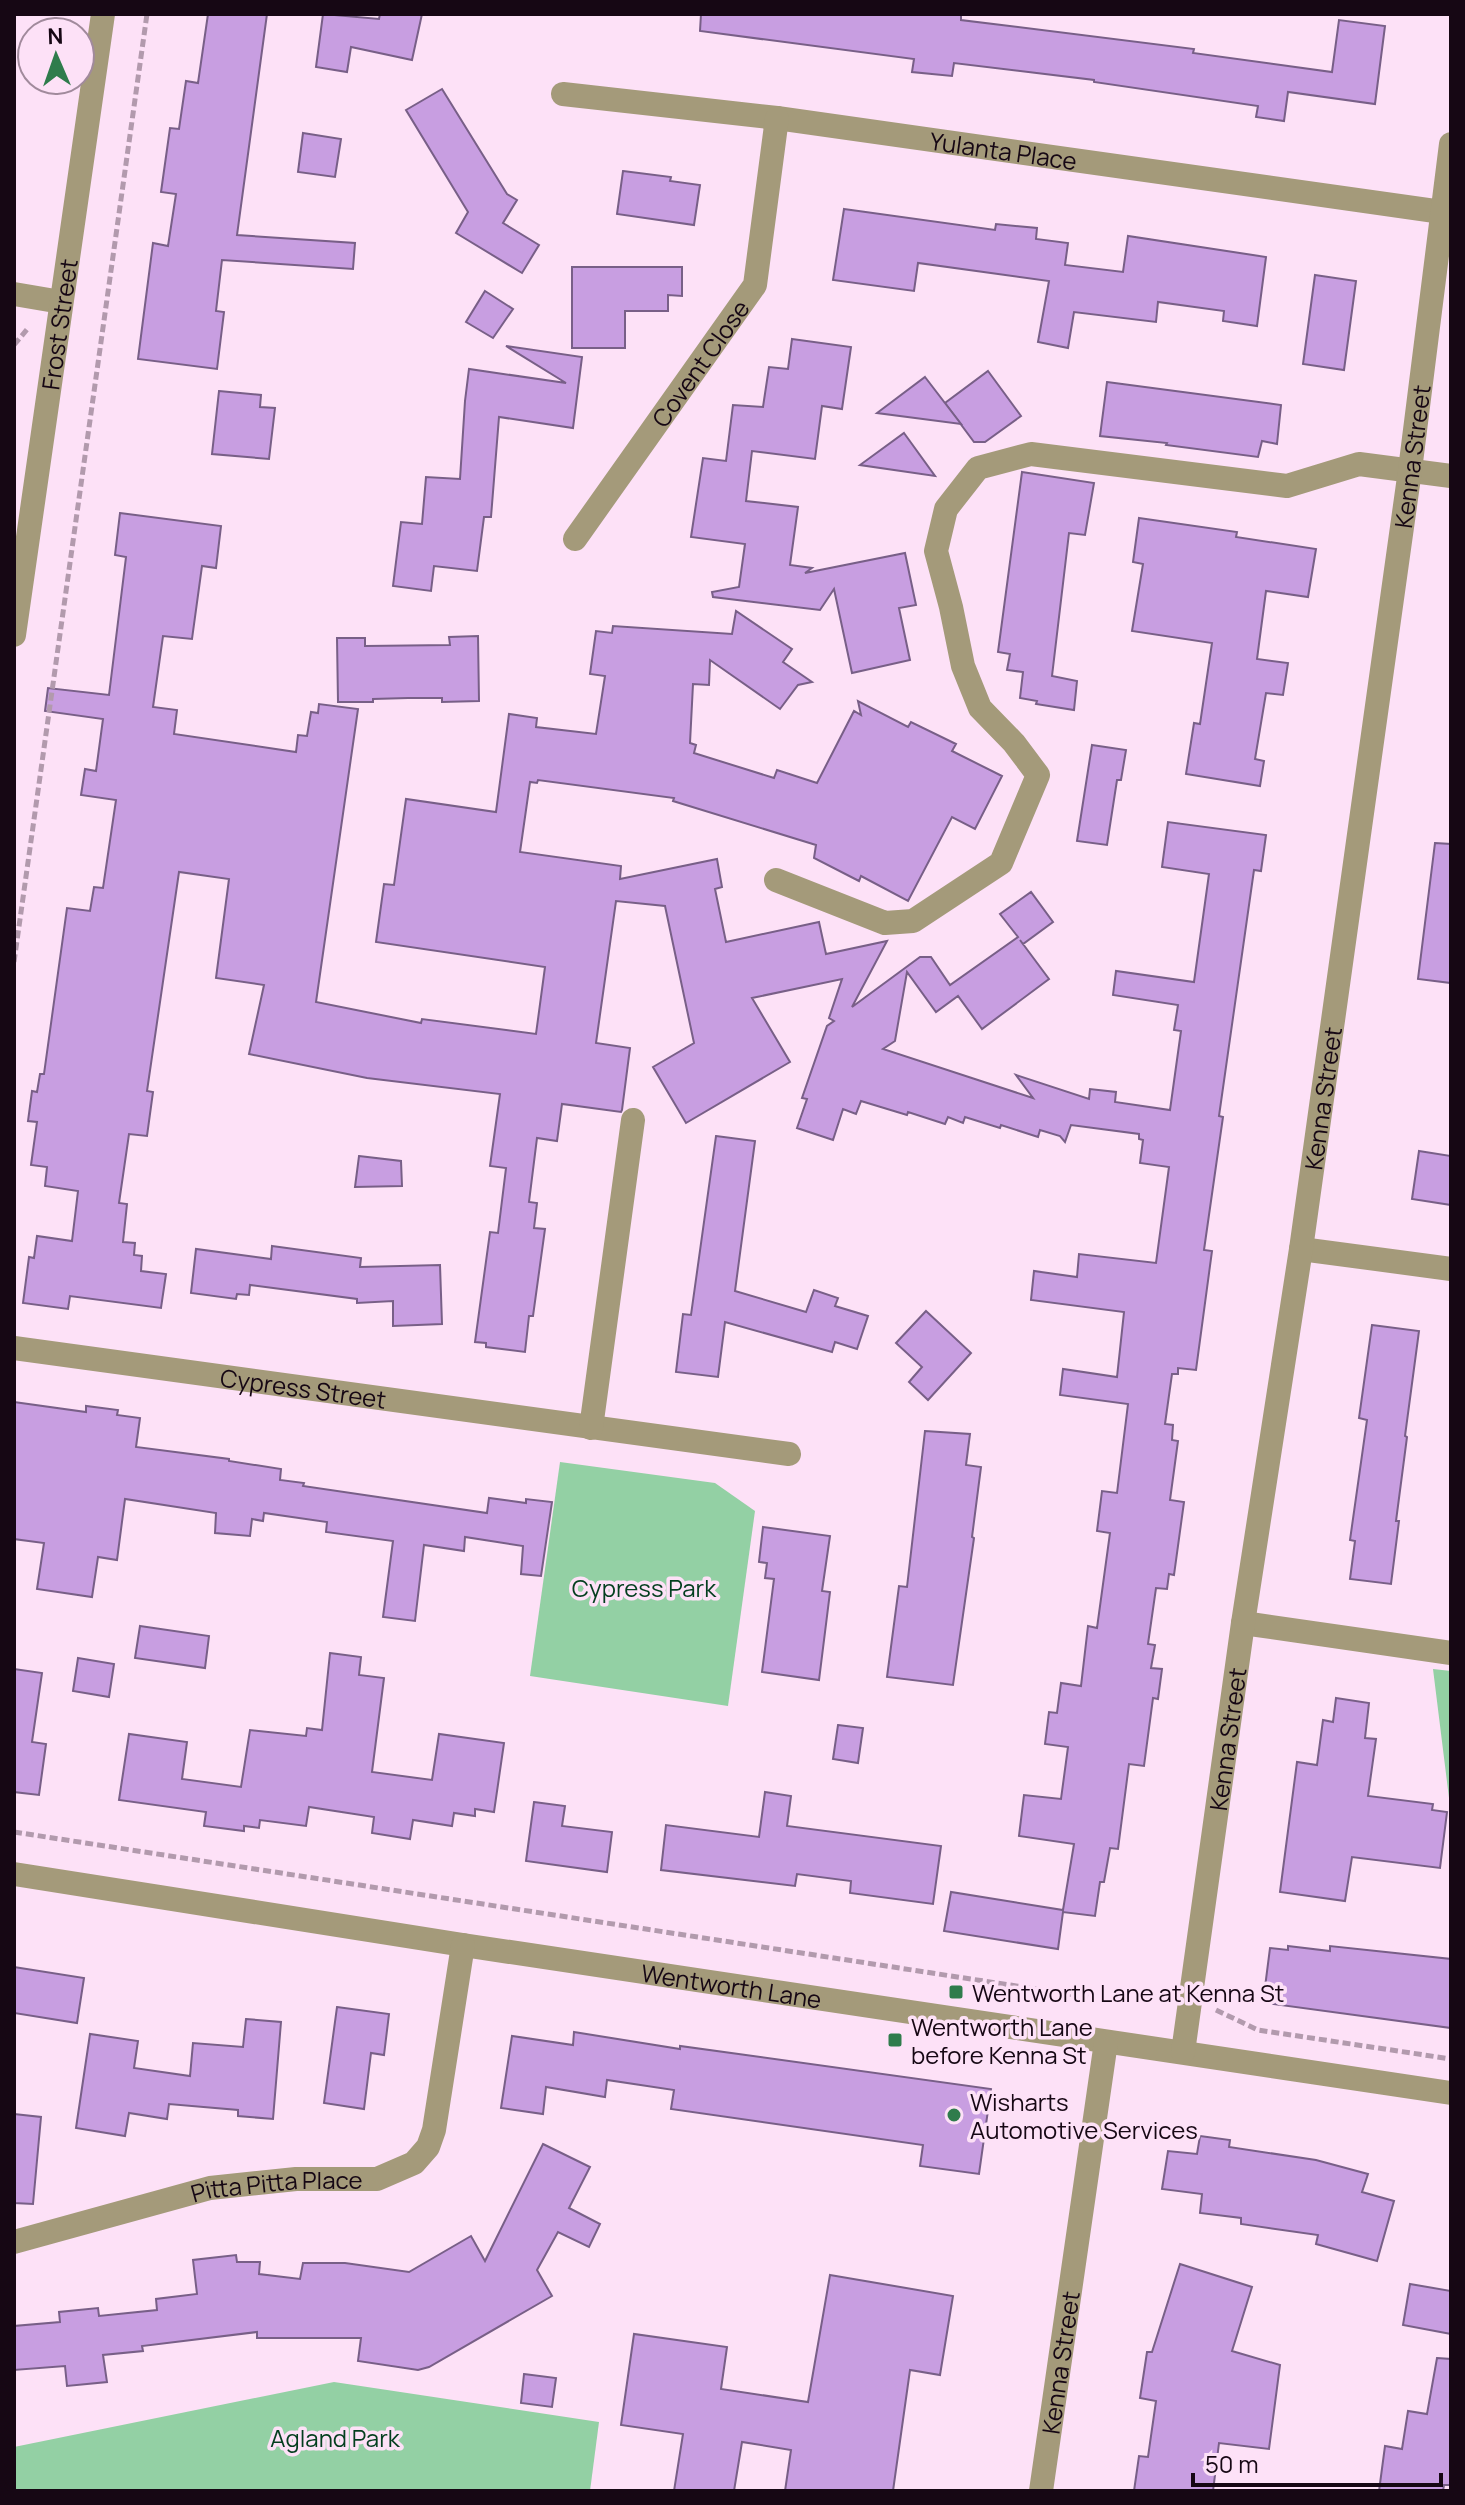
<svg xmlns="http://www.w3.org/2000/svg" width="1465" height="2505" font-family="Manrope,sans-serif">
<rect width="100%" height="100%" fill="#fde1f7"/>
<g fill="#93d0a4">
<polygon points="560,1462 715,1483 755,1511 728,1706 530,1676"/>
<polygon points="1433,1669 1451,1671 1451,1817 1449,1798"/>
<polygon points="334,2382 599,2422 590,2491 14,2491 14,2447"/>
</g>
<g fill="#c89ee1" stroke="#785f87" stroke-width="2">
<polygon points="208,14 267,14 237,235 355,243 353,269 222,260 216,311 224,312 217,369 138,359 153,243 168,246 176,194 161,192 170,128 179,129 186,81 198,83"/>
<polygon points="323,14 379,19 380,14 422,14 412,60 351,47 347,72 316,67"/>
<polygon points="701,14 961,14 961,20 1194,49 1193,53 1332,72 1339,20 1385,26 1375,104 1288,92 1284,121 1256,117 1258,106 1094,82 1094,80 954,63 952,76 912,72 914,59 700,31"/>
<polygon points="442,89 507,194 517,200 503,223 539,245 522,273 456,233 468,212 406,110"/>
<polygon points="303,133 341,139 335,177 298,172"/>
<polygon points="623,171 671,177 670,181 700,185 694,225 617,214"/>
<polygon points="844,209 995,230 996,224 1037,228 1036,239 1068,243 1065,265 1123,272 1128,236 1266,257 1257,326 1223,321 1224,311 1158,302 1156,322 1074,312 1068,348 1038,342 1049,281 918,263 914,291 833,280"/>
<polygon points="572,267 682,267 682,296 668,295 668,311 625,311 625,348 572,348"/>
<polygon points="1315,275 1356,281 1344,370 1303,364"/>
<polygon points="485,291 513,309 493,338 466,322"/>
<polygon points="792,339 851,347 842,409 822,406 815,459 752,451 746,501 798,507 790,565 812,568 805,573 905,553 916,605 899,608 910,660 852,673 834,589 820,610 713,597 712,592 739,587 745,544 691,537 703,458 726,461 733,405 763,407 769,367 788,369"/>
<polygon points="506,346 582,357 573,428 499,417 491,517 484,517 477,571 434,566 431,591 393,586 401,522 422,524 426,477 460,479 465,401 469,369 566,383"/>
<polygon points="988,371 1021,416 985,442 974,442 945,403"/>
<polygon points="925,377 961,424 877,413"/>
<polygon points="1107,382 1281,405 1277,444 1262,441 1258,457 1166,445 1167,443 1100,436"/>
<polygon points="219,391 261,395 260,407 275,408 269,459 212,454"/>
<polygon points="904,433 935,476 860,465"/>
<polygon points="1022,472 1094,483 1085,535 1069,533 1052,676 1077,681 1074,710 1036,704 1037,701 1020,698 1023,672 1007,670 1010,654 998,652"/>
<polygon points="120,513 221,526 216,568 202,566 192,639 163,636 153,707 177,710 174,734 296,752 298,735 307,736 311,712 318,713 319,704 358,709 316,1002 421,1023 422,1019 536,1034 545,967 376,942 384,884 394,885 406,799 496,812 509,714 537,718 536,727 596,734 605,676 590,674 596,631 612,633 613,626 732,634 736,611 792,649 783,662 812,682 798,685 780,709 710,660 709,685 693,684 690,743 696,745 694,753 774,778 777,770 817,783 854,711 861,715 858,701 908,727 911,722 956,744 952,751 1002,776 975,829 952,817 908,901 861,876 859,881 814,858 816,845 673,801 674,798 538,780 537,783 530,782 520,852 621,866 620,879 717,859 722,887 715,889 726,942 819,922 826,954 887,941 852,1007 920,957 931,957 950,985 1018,937 1000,914 1031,892 1053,922 1023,944 1020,940 1049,979 982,1029 958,996 936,1012 907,972 895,1041 883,1049 1033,1098 1016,1075 1089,1099 1090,1089 1116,1092 1115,1102 1170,1110 1181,1031 1174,1030 1178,1005 1113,995 1116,971 1194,982 1209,874 1162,867 1168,822 1266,835 1261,871 1254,870 1219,1116 1223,1117 1204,1250 1212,1251 1196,1370 1178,1368 1178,1374 1172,1374 1165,1424 1173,1425 1172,1440 1178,1441 1170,1500 1184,1502 1174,1575 1169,1574 1167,1589 1156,1588 1148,1644 1155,1645 1151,1668 1162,1669 1158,1699 1153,1698 1144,1766 1129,1764 1118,1849 1110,1848 1104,1882 1100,1882 1095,1916 1063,1912 1058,1949 944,1931 951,1892 1063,1910 1074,1844 1019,1836 1024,1795 1061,1799 1068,1747 1045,1744 1049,1712 1057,1713 1061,1683 1081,1686 1088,1626 1097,1628 1110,1533 1097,1531 1102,1491 1117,1493 1128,1404 1060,1395 1063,1369 1117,1377 1124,1312 1031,1300 1034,1271 1077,1277 1079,1254 1156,1263 1169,1167 1140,1163 1143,1140 1139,1139 1139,1134 1071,1125 1065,1142 1060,1136 1040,1130 1038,1137 1001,1125 1000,1128 965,1117 963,1123 948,1117 945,1124 908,1112 907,1115 861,1101 856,1114 843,1109 833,1140 797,1128 807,1099 802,1098 827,1026 834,1021 829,1018 842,979 752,998 790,1062 686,1123 653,1067 694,1043 665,906 616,901 596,1043 630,1048 622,1110 621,1112 562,1104 557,1141 537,1138 529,1202 537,1203 534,1228 545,1229 533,1316 529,1316 525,1352 486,1347 486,1343 475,1342 490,1232 498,1233 506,1168 490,1166 500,1094 367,1078 249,1054 264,985 216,978 229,879 179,872 147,1091 153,1092 147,1136 129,1134 119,1203 127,1204 123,1242 135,1243 134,1255 142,1256 141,1271 166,1274 161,1308 70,1296 68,1309 23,1303 29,1257 34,1258 37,1236 72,1241 78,1191 45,1186 47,1167 31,1165 37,1122 28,1121 32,1091 37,1092 40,1074 44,1074 67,908 90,911 94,887 103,888 116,800 81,795 85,769 96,771 103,719 45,711 48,688 109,695 126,557 115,555"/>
<polygon points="1139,518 1237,532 1236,537 1316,549 1308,597 1266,591 1257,659 1288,663 1283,695 1266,693 1255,759 1264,761 1260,786 1186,774 1194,723 1200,724 1212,643 1132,631 1143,564 1133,562"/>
<polygon points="478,636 479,701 442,702 442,698 408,698 373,699 373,702 338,702 337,638 365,638 365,646 450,645 449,637"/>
<polygon points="1092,745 1126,750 1121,780 1117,780 1107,845 1077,841"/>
<polygon points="1435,843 1451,844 1451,983 1418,979"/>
<polygon points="716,1136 755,1141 735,1291 806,1312 814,1290 838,1298 835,1306 868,1316 857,1349 835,1342 832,1352 725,1322 718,1377 676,1372 683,1314 691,1315"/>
<polygon points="1419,1151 1451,1156 1451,1205 1412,1199"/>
<polygon points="359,1156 401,1161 402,1186 355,1187"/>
<polygon points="272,1246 361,1258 360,1267 440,1265 442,1324 393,1326 393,1301 357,1303 357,1299 250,1285 249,1295 237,1294 236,1299 191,1293 196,1249 271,1259"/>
<polygon points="926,1311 971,1353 928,1400 909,1382 922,1367 896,1343"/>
<polygon points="1372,1325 1419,1331 1405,1436 1407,1437 1396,1521 1399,1521 1391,1584 1350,1579 1355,1541 1350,1540 1367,1420 1359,1418"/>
<polygon points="14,1402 86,1412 86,1406 118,1410 117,1415 140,1418 136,1447 229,1459 229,1461 281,1469 280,1480 304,1483 303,1486 487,1513 489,1498 526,1503 526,1499 552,1502 541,1576 521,1574 523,1546 465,1537 464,1551 424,1545 415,1621 383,1617 393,1541 326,1532 327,1522 264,1513 263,1521 252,1519 250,1536 215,1533 216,1513 125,1499 117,1560 98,1557 92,1597 37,1589 44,1543 14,1539"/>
<polygon points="925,1431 970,1434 966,1465 981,1467 972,1537 974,1538 953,1685 887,1677 899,1586 907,1587"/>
<polygon points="763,1527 830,1536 822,1591 830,1592 819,1680 762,1672 774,1579 765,1578 767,1563 759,1562"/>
<polygon points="140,1626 209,1636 205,1668 135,1658"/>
<polygon points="330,1653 361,1657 359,1675 384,1678 372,1772 432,1780 439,1734 504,1743 494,1812 475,1809 475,1816 454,1813 452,1826 413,1820 410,1839 372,1833 374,1817 309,1807 306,1826 260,1820 259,1828 244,1826 244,1831 204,1826 206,1812 119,1800 129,1734 187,1742 182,1779 241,1787 250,1730 306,1736 307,1728 322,1730"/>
<polygon points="78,1658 114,1664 109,1697 73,1691"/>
<polygon points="14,1669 42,1673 32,1742 46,1744 39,1795 14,1792"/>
<polygon points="1336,1698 1369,1703 1365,1738 1376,1739 1368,1796 1433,1804 1432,1810 1447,1812 1440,1868 1352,1857 1345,1901 1280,1892 1297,1762 1317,1765 1323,1720 1333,1722"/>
<polygon points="838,1725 863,1728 858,1763 833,1759"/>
<polygon points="765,1792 791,1796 787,1826 941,1846 933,1904 850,1893 851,1881 797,1874 795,1886 661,1870 666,1825 759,1837"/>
<polygon points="534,1802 565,1806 562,1826 612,1832 607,1872 526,1861"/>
<polygon points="1288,1946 1330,1951 1330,1946 1451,1959 1451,2028 1273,2004 1274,1997 1264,1995 1270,1948 1288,1950"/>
<polygon points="14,1967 84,1978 77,2023 14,2013"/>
<polygon points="337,2007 389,2014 384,2055 371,2053 364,2109 324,2103"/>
<polygon points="246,2019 281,2022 273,2119 238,2116 238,2110 169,2104 167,2119 129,2113 125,2136 76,2128 90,2034 138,2041 134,2068 190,2076 193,2043 243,2047"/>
<polygon points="574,2032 680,2049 680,2046 991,2089 979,2174 920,2166 923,2145 671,2109 674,2090 607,2080 605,2097 546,2087 543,2114 501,2108 512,2036 573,2045"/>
<polygon points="14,2114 41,2117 33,2204 14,2203"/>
<polygon points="1200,2136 1230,2140 1229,2147 1316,2160 1368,2174 1362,2192 1394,2201 1377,2261 1316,2244 1318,2235 1241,2224 1241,2218 1200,2213 1202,2194 1162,2189 1168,2151 1197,2154"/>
<polygon points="543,2144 590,2167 569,2208 600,2224 589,2247 558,2232 537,2270 552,2296 429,2367 418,2370 358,2361 361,2338 257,2338 257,2332 142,2346 143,2351 103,2355 107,2382 67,2386 65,2366 14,2370 14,2326 60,2322 59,2312 98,2308 99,2316 157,2310 156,2299 197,2294 193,2260 236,2255 237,2262 260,2262 259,2274 300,2279 303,2263 345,2263 409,2272 471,2236 485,2261"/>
<polygon points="1180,2264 1252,2287 1232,2351 1280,2365 1269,2449 1219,2443 1213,2491 1134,2491 1139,2456 1148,2457 1156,2401 1140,2398 1147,2352 1152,2352"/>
<polygon points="830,2275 953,2296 940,2375 910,2370 893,2491 785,2491 791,2450 742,2442 734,2491 674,2491 683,2434 621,2425 634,2334 727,2347 721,2389 808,2402"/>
<polygon points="1410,2284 1451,2291 1451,2334 1403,2325"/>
<polygon points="1437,2358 1451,2359 1451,2485 1444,2485 1443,2491 1379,2491 1385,2446 1402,2449 1408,2411 1427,2414"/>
<polygon points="524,2374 556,2378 552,2407 521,2403"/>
</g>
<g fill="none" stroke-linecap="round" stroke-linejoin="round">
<g stroke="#b29aad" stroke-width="5" stroke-dasharray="8 4" stroke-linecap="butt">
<polyline points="14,345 29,327"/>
<polyline points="14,962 147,14"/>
<polyline points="14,1832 1088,1997"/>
<polyline points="1216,2010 1258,2030 1451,2059"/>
</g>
<g stroke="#a49a7a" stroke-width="24">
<path id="s1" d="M563 94 777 118 1442 212"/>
<polyline points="14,294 61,302"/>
<path id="s2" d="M575 539 755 285 777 118"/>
<path id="s3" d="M14 635 103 14"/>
<polyline points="776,880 885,923 913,921 1001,863 1038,775 1014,743 980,708 963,666 951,607 936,551 946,509 978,468 1031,454 1287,486 1359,464 1451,476"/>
<polyline points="1301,1249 1451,1269"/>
<path id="s4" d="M14 1348 789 1454"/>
<polyline points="591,1428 633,1120"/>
<polyline points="1243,1623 1451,1653"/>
<path id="s5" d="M14 1874 463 1945 1451 2093"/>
<path id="s6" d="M1183 2052 1243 1623 1301 1249 1410 470 1451 144"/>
<path id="s7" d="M14 2242 210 2188 296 2179H377L414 2163 428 2147 434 2130 463 1945"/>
<path id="s8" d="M1041 2491 1106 2042"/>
</g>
</g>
<g fill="#2f7c4c" stroke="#fde1f7" stroke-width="3">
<rect x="948" y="1984" width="16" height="16" rx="4"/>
<rect x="887" y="2032" width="16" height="16" rx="4"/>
<circle cx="954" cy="2115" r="8"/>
</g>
<g text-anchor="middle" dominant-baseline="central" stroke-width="7" stroke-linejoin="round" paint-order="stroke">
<g font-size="24" fill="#160714" stroke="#fde1f7">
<text stroke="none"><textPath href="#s1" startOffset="444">Yulanta Place</textPath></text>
<text stroke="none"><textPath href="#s3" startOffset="314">Frost Street</textPath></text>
<text stroke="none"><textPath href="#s2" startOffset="216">Covent Close</textPath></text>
<text stroke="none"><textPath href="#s6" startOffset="1612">Kenna Street</textPath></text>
<text stroke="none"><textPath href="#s6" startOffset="964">Kenna Street</textPath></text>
<text stroke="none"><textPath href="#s4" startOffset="292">Cypress Street</textPath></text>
<text stroke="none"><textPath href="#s6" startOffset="316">Kenna Street</textPath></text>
<text stroke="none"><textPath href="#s5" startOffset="726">Wentworth Lane</textPath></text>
<text stroke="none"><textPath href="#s7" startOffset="270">Pitta Pitta Place</textPath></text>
<text stroke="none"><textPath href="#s8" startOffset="130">Kenna Street</textPath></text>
</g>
<g font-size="24" fill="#033e1e" stroke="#fde1f7">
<text x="644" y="1587">Cypress Park</text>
<text x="335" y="2437">Agland Park</text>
</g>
<g font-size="24" fill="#160714" stroke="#fde1f7" text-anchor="start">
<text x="972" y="1992">Wentworth Lane at Kenna St</text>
<text x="911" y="2026">Wentworth Lane<tspan x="911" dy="28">before Kenna St</tspan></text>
<text x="970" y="2101">Wisharts<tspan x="970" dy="28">Automotive Services</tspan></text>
</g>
</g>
<rect width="1465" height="2505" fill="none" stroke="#160714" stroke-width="32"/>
<g transform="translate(56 56) rotate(358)"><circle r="38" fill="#fde1f7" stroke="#a18a9c" stroke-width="2"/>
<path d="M0-6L14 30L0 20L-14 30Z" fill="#2f7c4c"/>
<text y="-12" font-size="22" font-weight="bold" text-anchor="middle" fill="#160714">N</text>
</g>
<path d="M1193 2473v12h248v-12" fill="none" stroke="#160714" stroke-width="4"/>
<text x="1205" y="2473" font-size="24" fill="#160714" stroke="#fde1f7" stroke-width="6" paint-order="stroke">50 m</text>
</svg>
